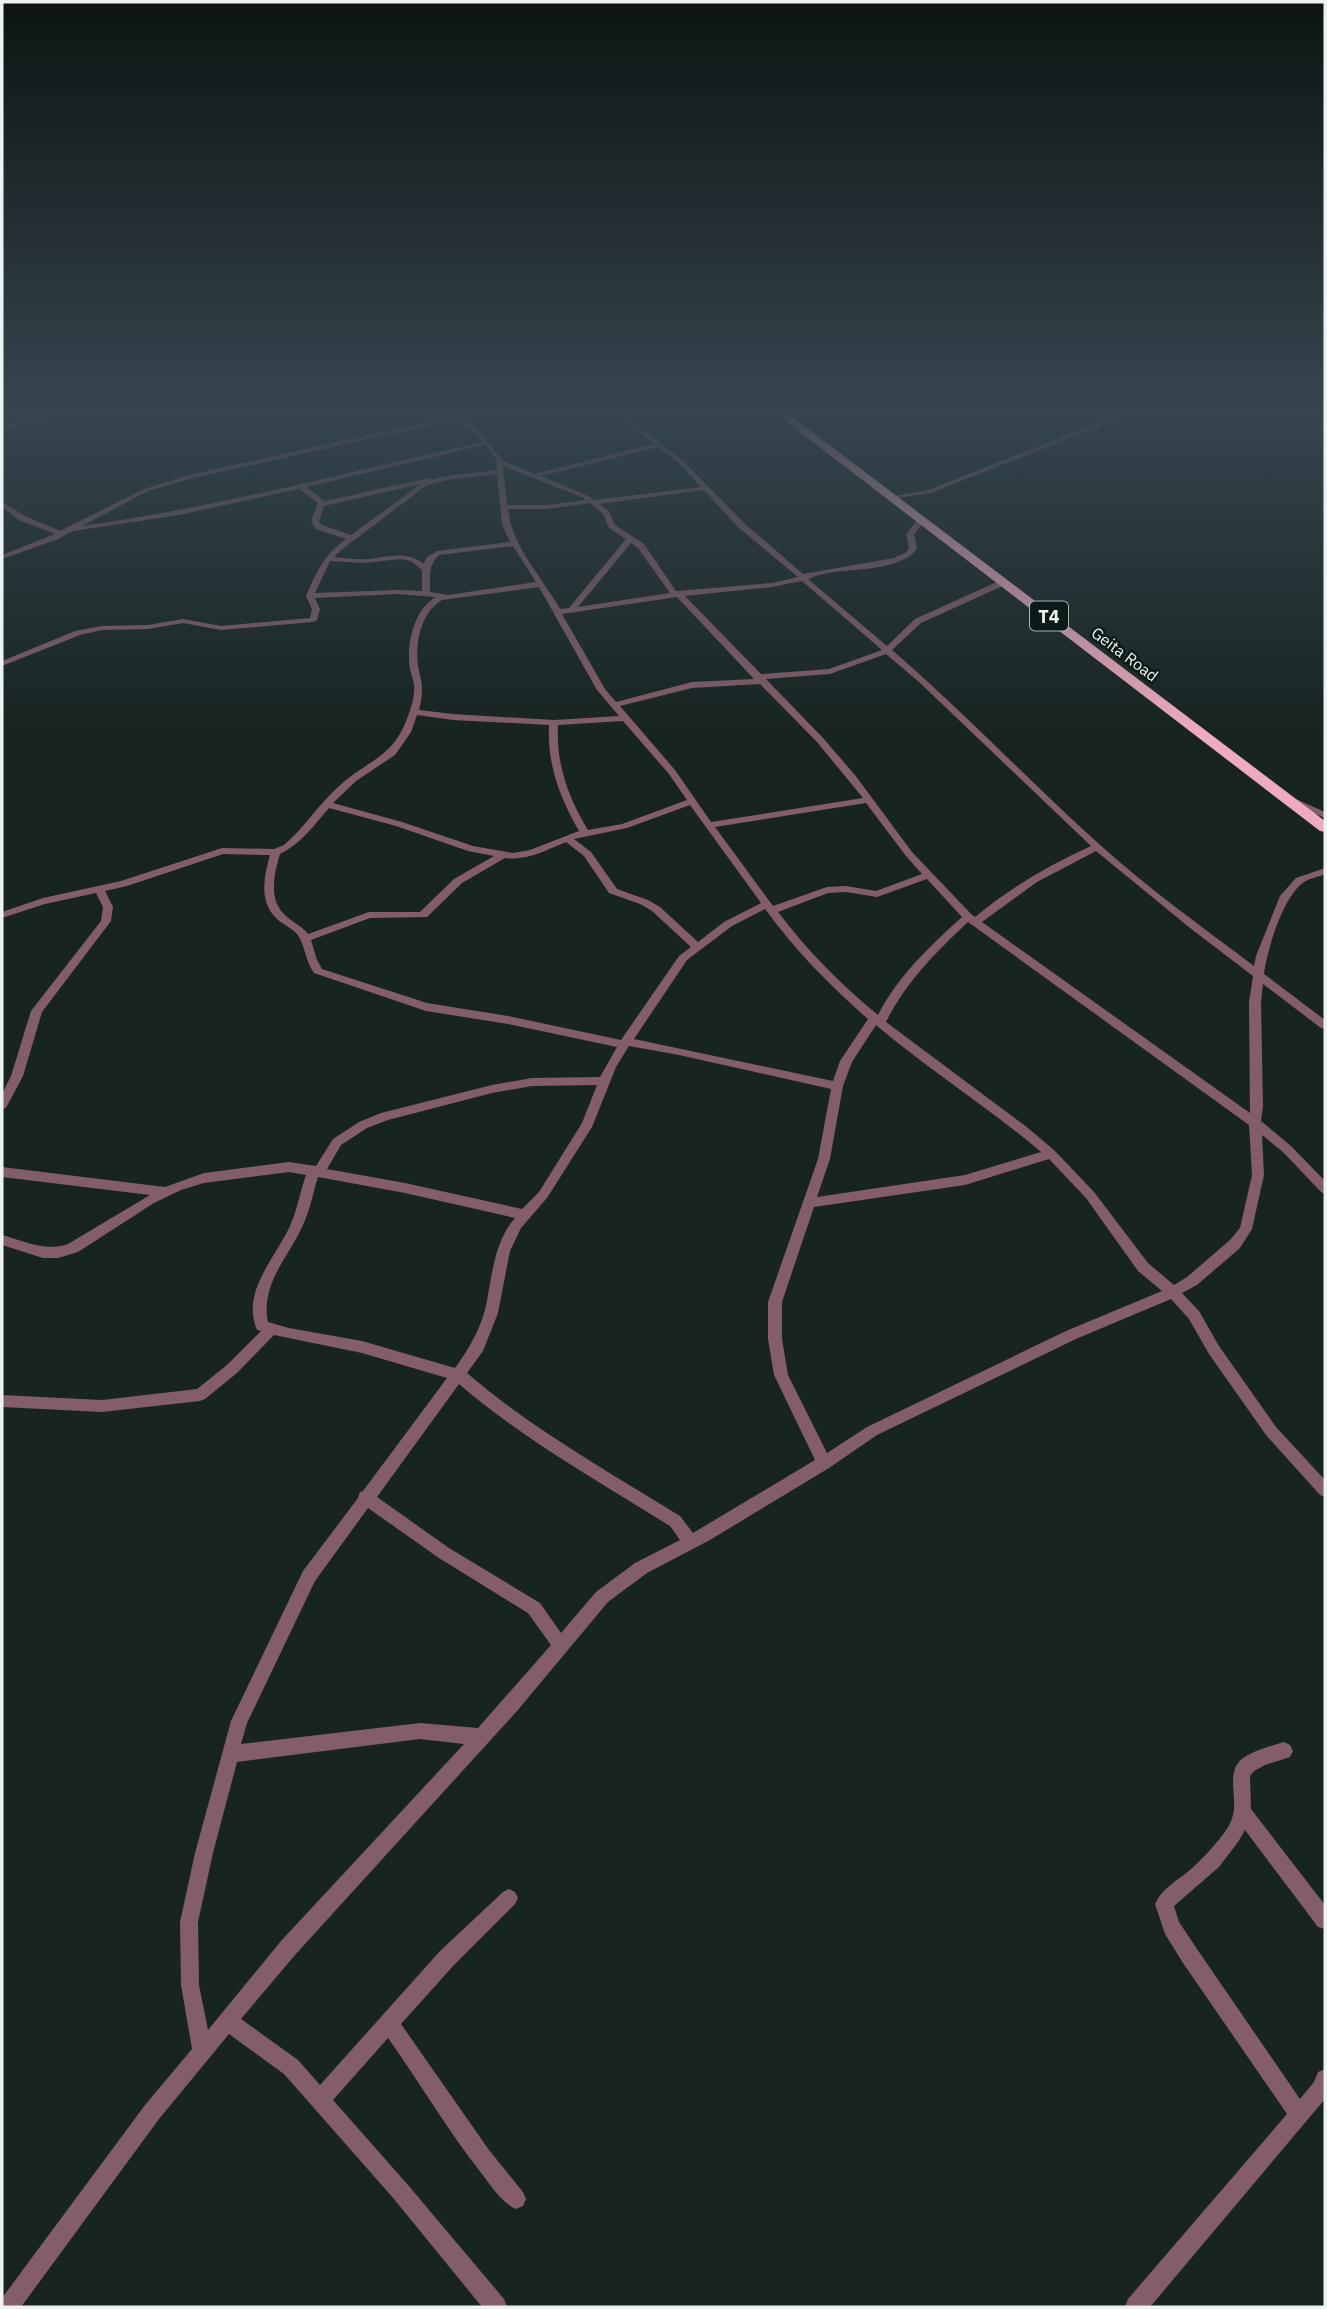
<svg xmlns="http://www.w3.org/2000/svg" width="1327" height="2309" font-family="'IBM Plex Sans',sans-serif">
<rect width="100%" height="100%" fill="#172422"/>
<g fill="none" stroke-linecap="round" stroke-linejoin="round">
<g fill="#835d69" fill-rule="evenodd">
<polygon points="81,406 163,415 418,406 428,408 425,410 163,419 116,415 89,409 2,430 2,426"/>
<path d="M500 406H513L462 418 479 430 503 461 535 474 654 444 607 406H614L684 462 744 523 803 574 894 558 905 553 909 549 906 534 919 518H925L926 520 914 534 917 549C896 576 835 565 808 579L887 646 915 619 1001 580H1007V584L921 623 892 650C964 712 1029 781 1099 844 1148 888 1202 927 1254 966L1256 956 1280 896 1296 878 1325 868V874C1319 877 1310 878 1304 882 1283 896 1267 950 1264 974L1325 1020V1029L1321 1028 1263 984 1261 1003 1263 1106 1261 1121 1291 1146 1325 1181V1194L1321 1192 1283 1152 1262 1135 1264 1175 1252 1229 1240 1248 1197 1285 1182 1293 1199 1311 1219 1346 1276 1427 1325 1480V1497L1320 1495 1266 1435 1209 1354 1189 1319 1171 1299 1076 1339 877 1435 829 1468 710 1540 647 1573 608 1602 517 1711 295 1955 241 2019 298 2060 320 2085 440 1951 503 1892 509 1889 515 1892 518 1898 515 1904 454 1965 401 2024 489 2150 523 2192 526 2199 523 2206 516 2209C502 2203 491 2186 482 2174 448 2131 420 2083 388 2038L333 2100 408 2185 504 2299 507 2307H482L394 2199 284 2074 229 2034 159 2119 21 2307H2V2298L145 2105 192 2049 181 1985 180 1922 195 1853 231 1721 303 1571 358 1498 360 1492 363 1491 447 1378 362 1353 274 1335 237 1373 205 1399 200 1401 102 1412 2 1407V1395L102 1400 197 1389 227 1365 261 1331 257 1330C241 1292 274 1260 289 1228 297 1211 300 1192 306 1175L289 1172 204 1183 181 1190 154 1203 78 1252 58 1258H43L2 1245V1235C24 1241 45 1252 68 1244L150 1195 2 1177V1167L165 1187 204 1173 289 1162 316 1166 333 1139 359 1122 381 1113 492 1085 532 1078 600 1077 617 1047 508 1024 426 1011 314 973C305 961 305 944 297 934 291 927 281 924 275 917 259 900 264 876 270 855L223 854 127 886 105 891 113 907 111 921 42 1012 23 1076 6 1108 2 1109V1094L11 1076 31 1011 101 921 103 907 96 893 45 904 2 918V912L43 898 121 881 222 848 274 849 284 845C305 827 318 805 338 787 368 759 393 759 408 716 412 706 415 695 414 684 413 679 411 674 410 669 406 644 414 609 436 597L397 594 315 598 320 609 317 620 313 622 221 630 183 623 148 629 102 630 80 635 2 666V661L75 631 102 626 148 625 183 619 221 626 310 618 312 609 306 596C317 571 324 555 346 539L316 529 311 521 318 503 299 489 179 515 73 531 58 539 2 559V555L55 534 19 520 2 507V502L25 516 60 531 144 489 189 475ZM456 420 475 432 482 442C349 472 218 507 82 526L148 491 193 478ZM485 445 496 459 497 470 446 476 431 480 428 478 325 501 306 487ZM658 447 680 464 701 487 594 500 588 496 541 476ZM503 466 584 498 585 500 547 505H507ZM497 474 502 524 510 542 437 551 426 558 424 564C407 550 388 557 369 559 357 560 345 558 334 557L340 551 427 485 447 480ZM421 484 351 535 322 525 319 521 324 506ZM704 490 738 527 798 577 772 583 676 591 644 544 615 525 609 511 599 504ZM590 503 603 514 609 528 626 539 569 608 560 609C542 577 512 547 508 509H547ZM631 543 638 548 670 593 578 607ZM513 546 536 582 448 595 430 592C430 577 428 565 439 555ZM400 559 411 561 422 570V591L397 590 315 593 330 561 364 563ZM802 581 882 650 829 669 761 674 685 596 772 587ZM539 587 597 690 619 716 554 720 453 714 419 710C421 703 422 695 422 688 422 680 419 673 418 666 415 643 421 612 442 600ZM677 597 754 679 692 682 616 702 605 689 562 614ZM886 654 919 682 1091 846C1049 865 1010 888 975 917L972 915 912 852 855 775 823 738 766 679 830 674ZM760 684 817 742 863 798 711 822 675 770 620 706 692 688ZM417 715 453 720 549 725C547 765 560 798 579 831L530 850 513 853 473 846 402 822 333 803 356 781 395 755 411 732ZM623 721 669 774 687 800 622 824 588 830C568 797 556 764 558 725ZM866 803 906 856 922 874 876 891 846 886 827 887 773 906 715 827ZM690 805 761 903 724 922 698 942 660 907 648 900 617 889 591 852 574 839 627 828ZM329 808 396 826 468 851 494 856 454 879 420 912H369L308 934C301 925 290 921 283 913 268 897 275 871 280 854 301 844 314 825 329 808ZM566 842 584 856 609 893 640 904 652 911 691 947 679 956 621 1040 508 1016 427 1003 322 969 317 960 311 940 370 918 427 917 462 883 505 858C526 861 547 850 566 842ZM1096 851 1190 928 1253 976 1249 1003 1250 1113 982 922 1037 882ZM927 879 962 917C930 946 898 976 878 1015 841 985 807 950 778 912L828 893 846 892 877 897ZM765 909C795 950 830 986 868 1019L840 1061 833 1081 634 1039 687 960 732 926ZM968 922 1249 1125 1252 1175 1240 1228 1230 1240 1187 1277 1174 1285 1148 1263 1094 1192 1055 1151 1028 1128 886 1022C906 982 936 952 968 922ZM876 1025C929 1070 988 1107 1041 1152L965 1175 817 1197 830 1159 843 1086 852 1062ZM629 1046 679 1055 831 1089 818 1159 768 1302V1339L774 1375 815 1460 693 1533 680 1516C608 1471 532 1429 467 1373L483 1351 498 1313 510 1251 521 1228 547 1198 592 1127 616 1067ZM597 1085 582 1123 539 1192 522 1209 405 1183 327 1169 341 1145 367 1128 388 1120 492 1093 532 1086ZM1049 1159 1086 1198 1138 1271 1162 1291 1066 1331 867 1427 827 1453 788 1375 782 1339V1302L814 1207 965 1185ZM318 1177 405 1193 515 1218C493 1243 492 1279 485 1310 479 1332 468 1350 455 1368L362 1341 289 1328 268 1322C260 1284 289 1257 303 1225 310 1210 313 1193 318 1177ZM459 1384C523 1439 598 1481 670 1526L680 1540 635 1563 596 1592 561 1633 540 1603 449 1548 377 1497ZM368 1508 439 1558 528 1613 551 1645 478 1728 420 1723 241 1744 247 1723 315 1581ZM420 1739 464 1744 281 1941 208 2030 199 1985 198 1922 213 1853 237 1762Z"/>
<polygon points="1141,406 1151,406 931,493 892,499 889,497 928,490"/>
<polygon points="1289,796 1325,812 1325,818 1286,801 1284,799"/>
<path d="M1284 1742 1290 1745 1293 1751 1290 1757 1265 1765 1254 1771 1250 1776 1251 1809 1325 1905V1929L1318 1927 1245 1830 1238 1842 1219 1867 1174 1906 1179 1922 1197 1949 1300 2099 1314 2082 1318 2072 1325 2069V2099L1150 2307H1125L1128 2299 1287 2114 1183 1963 1165 1934 1155 1904C1162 1888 1177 1881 1190 1870 1199 1862 1208 1853 1216 1843 1223 1835 1231 1825 1233 1815 1238 1796 1225 1772 1243 1758 1255 1750 1271 1746 1284 1742Z"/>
</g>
<polygon fill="#eeaac0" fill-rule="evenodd" points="766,406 778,406 1325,821 1325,832 1320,831"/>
</g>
<linearGradient id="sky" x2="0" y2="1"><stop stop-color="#0d1413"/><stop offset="0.56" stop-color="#36454f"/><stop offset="1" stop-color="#36454f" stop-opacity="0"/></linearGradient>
<rect width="1327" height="730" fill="url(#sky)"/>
<g text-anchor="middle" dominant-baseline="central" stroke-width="5" stroke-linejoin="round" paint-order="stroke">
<g font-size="16" fill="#ebf4f2" stroke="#0d1b18">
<text transform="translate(1125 654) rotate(37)">Geita Road</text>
</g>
<rect fill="#0d1b18" stroke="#a8b3b1" stroke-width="2" x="1030" y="601.5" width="38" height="29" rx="5"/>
<g font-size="18" font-weight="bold" fill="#ebf4f2">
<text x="1049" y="616">T4</text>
</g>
</g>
<rect width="1327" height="2309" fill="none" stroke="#ebf4f2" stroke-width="7"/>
</svg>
